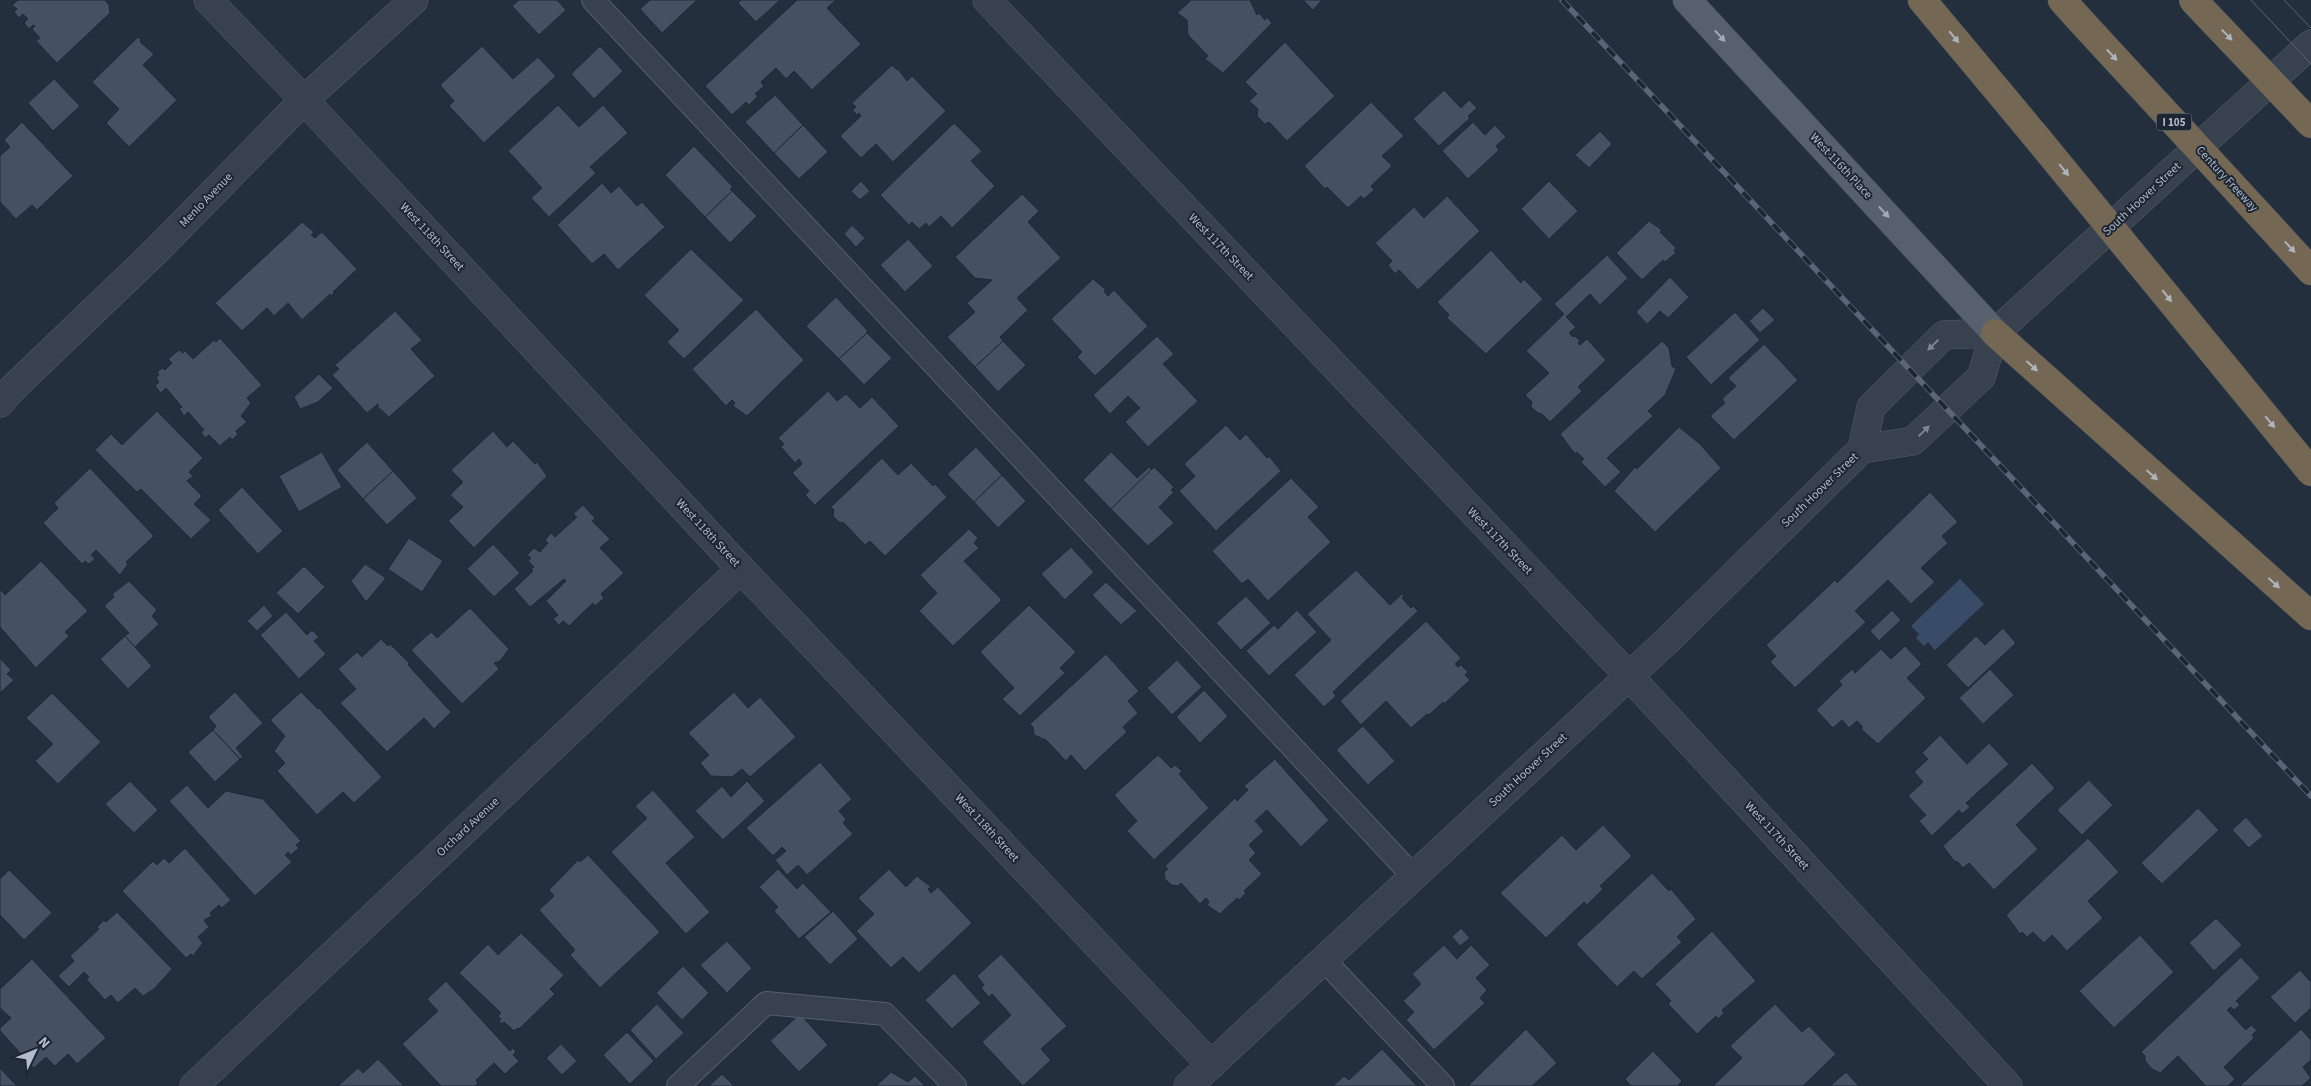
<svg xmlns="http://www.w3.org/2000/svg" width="2311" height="1086" font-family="'Source Sans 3',sans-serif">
<rect width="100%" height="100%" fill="#242f3e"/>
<polygon fill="#394c67" points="1960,579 1984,604 1935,650 1928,642 1924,646 1916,638 1919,634 1911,626"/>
<g fill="#455162" stroke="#1f2835">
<polygon points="18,0 105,0 109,5 110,13 57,63 36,41 40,38 32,29 35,26 33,25 29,29 24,23 28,19 23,14 19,18 14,12 17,9 12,5"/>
<polygon points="519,0 557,0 566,10 539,35 512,6"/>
<polygon points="650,0 697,0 662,33 640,9"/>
<polygon points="741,0 780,0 756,22 738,3"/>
<polygon points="797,0 836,0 827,8 861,44 812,90 794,71 786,79 776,68 761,82 764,86 755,94 758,96 749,105 746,102 732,115 705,86"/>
<polygon points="1191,0 1250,0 1257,15 1259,13 1265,20 1267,17 1272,23 1223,73 1205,59 1208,56 1188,35 1187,20 1177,13"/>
<polygon points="1303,0 1322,0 1313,10"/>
<polygon points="138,37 141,40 140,42 154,54 143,65 177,100 129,147 106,123 119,109 92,82"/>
<polygon points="1285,42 1335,96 1287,141 1269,122 1265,124 1257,116 1258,109 1249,101 1257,94 1245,82"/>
<polygon points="482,46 513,79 538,57 556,76 484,143 449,106 454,101 440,85"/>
<polygon points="600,46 623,71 594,99 571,74"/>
<polygon points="892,65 897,70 898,69 907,81 912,76 946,111 893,162 876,144 861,158 840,136 861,116 859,113 857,115 852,110 856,107 852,103"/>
<polygon points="54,79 80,106 53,131 28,103"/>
<polygon points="1444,90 1461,108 1469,100 1477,108 1468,116 1470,118 1439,146 1413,119"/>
<polygon points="775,95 803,125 774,153 745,122"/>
<polygon points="1371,102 1404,136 1382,156 1392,166 1371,186 1374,190 1364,199 1361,196 1348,208 1327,187 1325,189 1304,166"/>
<polygon points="558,105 579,127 603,105 628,133 590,167 596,173 549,217 531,198 542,188 508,151"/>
<polygon points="22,122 73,176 37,210 32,205 16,219 0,202 0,156 10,147 4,140"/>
<polygon points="1473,122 1485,135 1495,125 1506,137 1496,146 1499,150 1468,179 1442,151"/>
<polygon points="954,123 982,151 971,161 995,186 952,228 941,216 929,227 926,223 919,229 912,222 909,225 880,195"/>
<polygon points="803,125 828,152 799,179 774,153"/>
<polygon points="1600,131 1612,144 1589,168 1575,155"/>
<polygon points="694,146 733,187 730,189 732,191 705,217 665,175"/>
<polygon points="861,181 870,191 860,200 851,191"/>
<polygon points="1549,181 1578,211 1549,239 1521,209"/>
<polygon points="602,183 611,193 619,186 637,206 642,202 665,227 618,270 604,254 592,264 557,225"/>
<polygon points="732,191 757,216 730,243 705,217"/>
<polygon points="1022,194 1039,211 1028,222 1061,258 1017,298 1028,310 1000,337 1003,341 975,367 947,337 975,312 967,303 992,280 975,278 955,257"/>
<polygon points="1447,196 1480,231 1418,290 1399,270 1395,274 1388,265 1392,261 1375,243 1414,207 1424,218"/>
<polygon points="1649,221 1662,230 1660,232 1676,248 1674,250 1676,253 1665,262 1663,260 1642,280 1616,253"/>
<polygon points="302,222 314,232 311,235 315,238 322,232 357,269 333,292 334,293 331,296 330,294 302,320 288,303 274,316 267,308 242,331 215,303"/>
<polygon points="852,225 865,238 856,247 844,234"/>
<polygon points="908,239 933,266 905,292 880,265"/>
<polygon points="691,249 744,300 684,359 667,342 679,330 644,295"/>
<polygon points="1491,250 1521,283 1524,279 1543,299 1486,354 1447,318 1449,315 1437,302"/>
<polygon points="1607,255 1628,278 1600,305 1590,294 1566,317 1576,327 1569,333 1573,337 1575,336 1580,341 1578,343 1580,345 1587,339 1606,360 1578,387 1582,391 1550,422 1542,414 1538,413 1531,407 1532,402 1525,395 1549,373 1526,351 1564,314 1554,304"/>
<polygon points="1670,277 1689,297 1668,318 1660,311 1647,324 1636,312"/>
<polygon points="1093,279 1106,290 1104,291 1108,296 1114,290 1148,326 1095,376 1077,357 1082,352 1051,319"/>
<polygon points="836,297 867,330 867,333 839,359 806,326"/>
<polygon points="1763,308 1775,320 1760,333 1749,321"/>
<polygon points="756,309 804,360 747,416 733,406 735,403 732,400 726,406 692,369"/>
<polygon points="395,311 422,340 411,349 435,376 389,417 378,407 378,404 367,413 332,375 339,369 335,365"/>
<polygon points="1735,312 1760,340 1711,385 1686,357"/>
<polygon points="867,333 892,358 864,385 839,359"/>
<polygon points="1157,336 1174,354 1163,364 1198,401 1148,447 1125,422 1140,408 1128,396 1110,414 1093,395"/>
<polygon points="220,338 262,385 247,398 251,403 241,416 247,422 236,431 238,434 232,440 230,437 220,446 209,435 205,438 201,432 204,430 188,412 184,416 179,409 182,407 166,388 161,393 155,386 159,382 156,378 159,375 157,372 162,368 165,370 172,363 168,359 179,350 183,353 185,351 193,359 214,340 216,342"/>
<polygon points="1003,341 1026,365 998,392 975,367"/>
<polygon points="1662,341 1669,348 1672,366 1676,369 1665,395 1648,411 1653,416 1607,458 1621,472 1605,487 1581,462 1584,459 1577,452 1575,454 1560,434"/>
<polygon points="1764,344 1798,380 1734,440 1710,416 1725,403 1722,399 1736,386 1728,378"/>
<polygon points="319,374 333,388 318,402 300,409 294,397"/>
<polygon points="828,391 837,401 846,394 860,408 872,397 899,426 815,505 805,495 809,491 792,473 802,464 799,459 795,463 781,447 784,444 778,438"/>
<polygon points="157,411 203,458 189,472 193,476 187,481 202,496 194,504 211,520 191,539 141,489 137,492 95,450 111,434 122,445"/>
<polygon points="1226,425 1240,440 1246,434 1267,458 1269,456 1281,471 1216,531 1179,491 1195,476 1184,464"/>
<polygon points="1679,427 1700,444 1721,468 1655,532 1614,491 1635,467 1637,469"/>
<polygon points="493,431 507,447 513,441 535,464 537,462 547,476 474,548 448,521 463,507 450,495 463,482 451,470"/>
<polygon points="367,442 393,471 363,499 337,470"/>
<polygon points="976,447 1002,475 974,502 947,474"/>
<polygon points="322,452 342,487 299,512 279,476"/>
<polygon points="1111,452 1137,478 1149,467 1152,470 1111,509 1083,480"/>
<polygon points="882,458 898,475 911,463 933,486 935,484 947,497 885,556 870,541 865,545 844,523 839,522 833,516 834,510 831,507"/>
<polygon points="1154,467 1174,487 1171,490 1174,492 1159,507 1174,523 1148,546 1111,509"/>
<polygon points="90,468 154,536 126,562 128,564 120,575 96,550 91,555 95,559 89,564 85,561 82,564 43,523 58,508 54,503"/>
<polygon points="393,471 417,498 387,525 363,499"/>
<polygon points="1002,475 1026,501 998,528 974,502"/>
<polygon points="1291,478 1319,507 1308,517 1331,542 1268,601 1248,579 1242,584 1212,551"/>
<polygon points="242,487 283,531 258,554 218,510"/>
<polygon points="1930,492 1958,522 1942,536 1948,543 1921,568 1935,582 1911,604 1888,580 1855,611 1866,622 1795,688 1770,662 1776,656 1766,645 1835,580 1837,583"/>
<polygon points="583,505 595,518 592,521 610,539 600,548 624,573 601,594 604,598 595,606 593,603 569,626 563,621 559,625 553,619 558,615 546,601 566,581 564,579 530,607 514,589 533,571 531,569 534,567 528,561 531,558 527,555 534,548 540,552 548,543 545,540 551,533 555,537 577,517 573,514"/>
<polygon points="969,529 978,538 974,543 979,548 964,561 1002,600 953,646 919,611 937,593 920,575"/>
<polygon points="409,538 443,561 422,592 388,569"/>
<polygon points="493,544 520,573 494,597 467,569"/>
<polygon points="1071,547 1094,572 1065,600 1041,574"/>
<polygon points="41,561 88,611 65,632 69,636 36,668 0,627 0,589 5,595"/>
<polygon points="365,564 386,578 366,602 351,581"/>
<polygon points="304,566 325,587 298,614 276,593"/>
<polygon points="1356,570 1390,605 1402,594 1404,596 1402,598 1411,608 1413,606 1418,611 1333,692 1336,696 1324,707 1294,675 1331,640 1307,614"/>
<polygon points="129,581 157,610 152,616 159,624 135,647 125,636 129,633 104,606 114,597 112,594"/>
<polygon points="1106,582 1137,611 1121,625 1092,595"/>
<polygon points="1246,596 1271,623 1241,650 1216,623"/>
<polygon points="264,605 273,616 257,631 247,621"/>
<polygon points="1029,605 1076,652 1060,668 1065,673 1020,716 1002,699 1014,688 980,652"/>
<polygon points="470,608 509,649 500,661 494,663 499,669 462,704 411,650 431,632 437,638"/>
<polygon points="1297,610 1317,632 1269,676 1246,651 1274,625 1278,629"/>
<polygon points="1892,610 1901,620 1879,641 1870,631"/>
<polygon points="286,612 307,635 312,630 319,637 314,641 326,654 299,679 260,635"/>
<polygon points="1426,621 1461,658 1455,664 1458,667 1461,665 1468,672 1465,675 1470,680 1444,704 1443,702 1429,715 1427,714 1411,728 1386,701 1361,725 1340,701"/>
<polygon points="2003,628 2016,643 1968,688 1946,665 1976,636 1985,645"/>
<polygon points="125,636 152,666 128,689 100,659"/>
<polygon points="381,639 388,646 390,644 409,663 408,665 451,712 434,729 424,718 387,752 340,703 356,689 338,669 357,652 362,657"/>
<polygon points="1905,646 1922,664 1907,678 1926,698 1878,744 1862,730 1862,726 1857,721 1849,728 1842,720 1833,728 1816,710 1842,685 1839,681 1852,669 1855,673 1881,649 1891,659"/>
<polygon points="1106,654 1139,691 1128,701 1138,713 1123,727 1127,732 1085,771 1071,755 1066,761 1046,740 1034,735 1033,727 1030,724"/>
<polygon points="0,658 11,670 7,674 14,680 0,693"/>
<polygon points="1177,660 1202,687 1172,715 1147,688"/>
<polygon points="1990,669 2014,695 1983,724 1959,698"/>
<polygon points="1204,690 1228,716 1200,743 1176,717"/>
<polygon points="235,692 263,723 236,748 243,757 240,759 213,730 216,726 208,717"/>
<polygon points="301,692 318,709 319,708 382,777 354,803 343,792 317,815 277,771 285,763 274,751 285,736 270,720"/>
<polygon points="734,692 748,708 760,697 796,737 750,777 742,769 732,777 711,776 700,763 709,755 688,733"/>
<polygon points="52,693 101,742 58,784 35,761 53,744 26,718"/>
<polygon points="1363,726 1395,761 1368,785 1336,750"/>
<polygon points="213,730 240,759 215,782 188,752"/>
<polygon points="1940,735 1967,764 1989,743 2009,764 1966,803 1970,807 1962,814 1959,810 1932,836 1919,821 1926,815 1908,796 1923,782 1914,772 1928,759 1922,753"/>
<polygon points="1158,755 1171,768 1175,765 1182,771 1179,774 1209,808 1154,860 1127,831 1137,821 1114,795"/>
<polygon points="1275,759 1329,820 1301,847 1267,810 1255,821 1264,831 1249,845 1256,853 1249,860 1262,874 1244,891 1246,893 1239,900 1237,898 1220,914 1207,905 1209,902 1206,898 1200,904 1181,883 1178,886 1171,885 1165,879 1164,872 1168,869 1165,866 1235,798 1237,801 1248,790 1244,786"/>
<polygon points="820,762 852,799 839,811 846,819 843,823 853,834 807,875 798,865 787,875 775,860 786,851 782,847 773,856 746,828"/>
<polygon points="2032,763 2055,788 2016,825 2038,849 1994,890 1969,863 1963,868 1958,862 1954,861 1943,846"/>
<polygon points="2089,780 2113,805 2082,835 2057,810"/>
<polygon points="130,781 158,810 134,833 105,804"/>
<polygon points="747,781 765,801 723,840 695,811 722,786 731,797"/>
<polygon points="187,785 208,808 226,791 263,799 301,841 296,845 299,848 291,855 288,852 285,855 292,862 255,896 169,801"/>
<polygon points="653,790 695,837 666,863 710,912 686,934 611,852 647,818 635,806"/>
<polygon points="2198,808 2219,830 2162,884 2141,863"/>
<polygon points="2246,817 2263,836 2249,848 2232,830"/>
<polygon points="1603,825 1632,856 1600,886 1603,889 1587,905 1584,902 1546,938 1500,893 1562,835 1576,850"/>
<polygon points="2088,838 2119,872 2088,901 2103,918 2067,951 2052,935 2044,943 2033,932 2027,937 2022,932 2020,934 2006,915"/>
<polygon points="185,848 231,900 222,908 219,905 210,913 212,916 204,920 209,927 198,937 203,943 193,956 191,954 186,958 122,891 153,861 157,865 164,858 169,863"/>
<polygon points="588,855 660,932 600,988 570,955 575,950 539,910 554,896 549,890 578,860 580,862"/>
<polygon points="778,869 797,889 803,883 831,912 799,939 774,911 778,907 759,887"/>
<polygon points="889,869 906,887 917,876 931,887 928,889 931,893 938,887 972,923 919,973 903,957 891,968 856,931 874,914 858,898"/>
<polygon points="9,870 52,913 24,940 0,915 0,879"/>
<polygon points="1652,873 1669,891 1671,889 1696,919 1677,937 1682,942 1642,979 1634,971 1617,987 1576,944"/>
<polygon points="833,911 858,939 830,965 804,937"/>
<polygon points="117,912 172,969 154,989 143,996 135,988 118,1003 111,995 105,1000 86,979 89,977 84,972 69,987 58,976 74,961 70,956 99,929 97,927 104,920 106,922"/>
<polygon points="2216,918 2242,945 2214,971 2189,943"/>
<polygon points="1461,928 1470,938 1460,946 1452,937"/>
<polygon points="1712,931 1756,981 1722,1010 1724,1013 1718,1019 1716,1016 1697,1034 1668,1004 1671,1001 1655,984"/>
<polygon points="521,933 564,975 550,989 555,994 519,1029 518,1028 514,1031 504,1022 501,1024 499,1022 501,1019 498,1016 501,1013 459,973 488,944 498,955"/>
<polygon points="2140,935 2174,972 2114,1028 2079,991"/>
<polygon points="727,941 752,968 727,993 700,965"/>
<polygon points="1444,945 1457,959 1471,945 1490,965 1476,978 1487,990 1480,998 1485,1003 1434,1050 1406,1020 1414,1012 1403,1001 1421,984 1412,974"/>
<polygon points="1001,954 1067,1026 1041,1049 1051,1060 1023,1086 982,1042 1011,1015 992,994 989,997 981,988 984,985 977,976"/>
<polygon points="2241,957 2260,978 2236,1001 2240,1005 2234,1010 2231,1007 2227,1010 2246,1030 2251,1025 2257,1030 2252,1035 2254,1038 2224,1067 2235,1079 2228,1086 2206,1086 2178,1056 2160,1073 2152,1069 2145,1061 2145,1056 2141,1052"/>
<polygon points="32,959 106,1038 77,1064 68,1054 55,1066 46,1057 34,1068 0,1031 0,1028 11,1018 0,1008 0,989"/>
<polygon points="683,966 709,993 682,1020 656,993"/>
<polygon points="2300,970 2311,982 2311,1008 2295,1023 2270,997"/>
<polygon points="954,973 981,1003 952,1029 925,1000"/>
<polygon points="446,981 510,1051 513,1048 516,1052 513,1055 519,1061 505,1074 494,1063 476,1080 478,1083 475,1086 441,1086 402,1044 438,1011 427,999"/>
<polygon points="657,1004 684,1033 656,1059 630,1030"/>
<polygon points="1775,1004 1802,1032 1809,1026 1836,1054 1803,1086 1713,1086 1742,1058 1730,1046"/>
<polygon points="800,1014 828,1045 799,1072 770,1041"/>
<polygon points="1526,1029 1557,1063 1532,1086 1468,1086"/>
<polygon points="2301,1029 2311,1040 2311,1060 2303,1067 2311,1078 2302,1086 2240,1086"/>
<polygon points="627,1032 654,1061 630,1084 603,1055"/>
<polygon points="561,1044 577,1061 562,1075 546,1058"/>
<polygon points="1382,1049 1417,1086 1333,1086 1344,1076 1349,1080"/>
<polygon points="1653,1051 1682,1081 1677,1086 1631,1086 1625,1079"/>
<polygon points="378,1059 404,1086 338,1086 358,1068 363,1073"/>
<polygon points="0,1068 17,1086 0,1086"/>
<polygon points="891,1072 908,1082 915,1076 925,1086 876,1086"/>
<polygon points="1846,1072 1859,1086 1830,1086"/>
<polygon points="722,1074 734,1086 709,1086"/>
</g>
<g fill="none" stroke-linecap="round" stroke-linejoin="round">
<g stroke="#565f6c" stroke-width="24">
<g id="service">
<polyline points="593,0 1413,876"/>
<polyline points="1324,960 1443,1086"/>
<polyline points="678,1086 766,1003 885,1014 955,1086"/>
</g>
</g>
<g stroke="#565f6c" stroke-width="29">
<g id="minor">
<polyline points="208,0 304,100 741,569 1211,1065"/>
<polyline points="0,403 13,388 158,249 304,100 414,0"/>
<polyline points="194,1086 741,569"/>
</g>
</g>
<g stroke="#565f6c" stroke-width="29">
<g id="tertiary">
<polyline points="987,0 1629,676 2008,1086"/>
<polyline points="1862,449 1913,441 1981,377 1995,333 2311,44"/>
<polyline points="1188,1086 1669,639 1862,449 1871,407 1944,335 1995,333"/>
</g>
</g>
<g stroke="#414a57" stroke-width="29">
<polyline id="primary" points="1687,0 1995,333"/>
</g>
<g stroke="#434c59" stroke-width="29">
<g id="motorway">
<polyline points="1922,0 2033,133"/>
<polyline points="2062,0 2079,19"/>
<polyline points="2268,224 2311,271"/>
<polyline points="1995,333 2311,616"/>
</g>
</g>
<use href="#service" stroke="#38414e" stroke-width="22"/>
<use href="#minor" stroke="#38414e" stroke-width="28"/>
<use href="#tertiary" stroke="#38414e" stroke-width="28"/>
<use href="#primary" stroke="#56606e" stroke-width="28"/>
<use href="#motorway" stroke="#746855" stroke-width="28"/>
<g stroke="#5a6575" stroke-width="1">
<polyline points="2251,0 2311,64"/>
<polyline points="2284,0 2311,28"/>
</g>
<g stroke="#5a6575" stroke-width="5.5">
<polyline id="rail" points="1562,0 2311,796"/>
</g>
<use href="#rail" stroke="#1d2633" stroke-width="4" stroke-dasharray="11" stroke-linecap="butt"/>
<g stroke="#434c59" stroke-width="29" stroke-linecap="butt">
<g id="motorway-bridge">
<polyline points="2193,0 2311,124"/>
<polyline points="2079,19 2268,224"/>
<polyline points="2033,133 2311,472"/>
</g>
</g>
<use href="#motorway-bridge" stroke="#746855" stroke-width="28"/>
</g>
<defs><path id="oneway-solid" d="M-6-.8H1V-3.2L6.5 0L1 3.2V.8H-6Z" transform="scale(1.25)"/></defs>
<g fill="#aeb4bd">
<use href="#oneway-solid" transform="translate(2227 35) rotate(46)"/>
<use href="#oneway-solid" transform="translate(1954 37) rotate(50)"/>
<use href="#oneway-solid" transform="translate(2112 55) rotate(47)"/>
<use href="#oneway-solid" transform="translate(2064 170) rotate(51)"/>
<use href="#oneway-solid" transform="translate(2290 247) rotate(47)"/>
<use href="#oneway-solid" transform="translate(2167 296) rotate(51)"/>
<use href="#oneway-solid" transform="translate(2032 366) rotate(42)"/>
<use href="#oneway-solid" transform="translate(2270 422) rotate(51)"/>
<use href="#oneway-solid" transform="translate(2152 475) rotate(42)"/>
<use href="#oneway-solid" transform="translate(2274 583) rotate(42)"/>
</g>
<g fill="#a1aab7">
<use href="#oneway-solid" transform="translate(1720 36) rotate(47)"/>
<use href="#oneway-solid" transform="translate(1884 212) rotate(47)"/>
</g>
<g fill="#7c8592">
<use href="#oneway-solid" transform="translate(1933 345) rotate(136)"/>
<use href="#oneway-solid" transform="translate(1924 431) rotate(-44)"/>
</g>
<g text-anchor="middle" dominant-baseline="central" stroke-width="4" stroke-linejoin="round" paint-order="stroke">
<rect fill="#1d2633" stroke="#878f9c" stroke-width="1" x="2156.5" y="113.5" width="35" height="17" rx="4"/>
<g font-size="11" font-weight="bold" fill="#b4bcc9">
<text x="2174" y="122">I 105</text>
</g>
<g font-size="12" fill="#b4bcc9" stroke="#1d2633">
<text transform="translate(1841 166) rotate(47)">West 116th Place</text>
<text transform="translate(2227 179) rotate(47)">Century Freeway</text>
<text transform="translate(2142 199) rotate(-43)">South Hoover Street</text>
<text transform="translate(206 200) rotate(-46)">Menlo Avenue</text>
<text transform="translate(432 237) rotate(47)">West 118th Street</text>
<text transform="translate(1221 247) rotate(46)">West 117th Street</text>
<text transform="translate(1820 490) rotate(-44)">South Hoover Street</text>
<text transform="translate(708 533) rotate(47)">West 118th Street</text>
<text transform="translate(1500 541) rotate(46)">West 117th Street</text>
<text transform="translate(1528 770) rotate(-43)">South Hoover Street</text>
<text transform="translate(468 827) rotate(-43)">Orchard Avenue</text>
<text transform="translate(987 828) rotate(47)">West 118th Street</text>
<text transform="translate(1777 836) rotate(47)">West 117th Street</text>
</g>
</g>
<g transform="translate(35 1051) rotate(47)" stroke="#1d2633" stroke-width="4" paint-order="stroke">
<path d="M0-4L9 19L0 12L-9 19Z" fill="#b4bcc9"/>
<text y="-8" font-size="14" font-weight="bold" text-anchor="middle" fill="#b4bcc9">N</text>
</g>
</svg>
